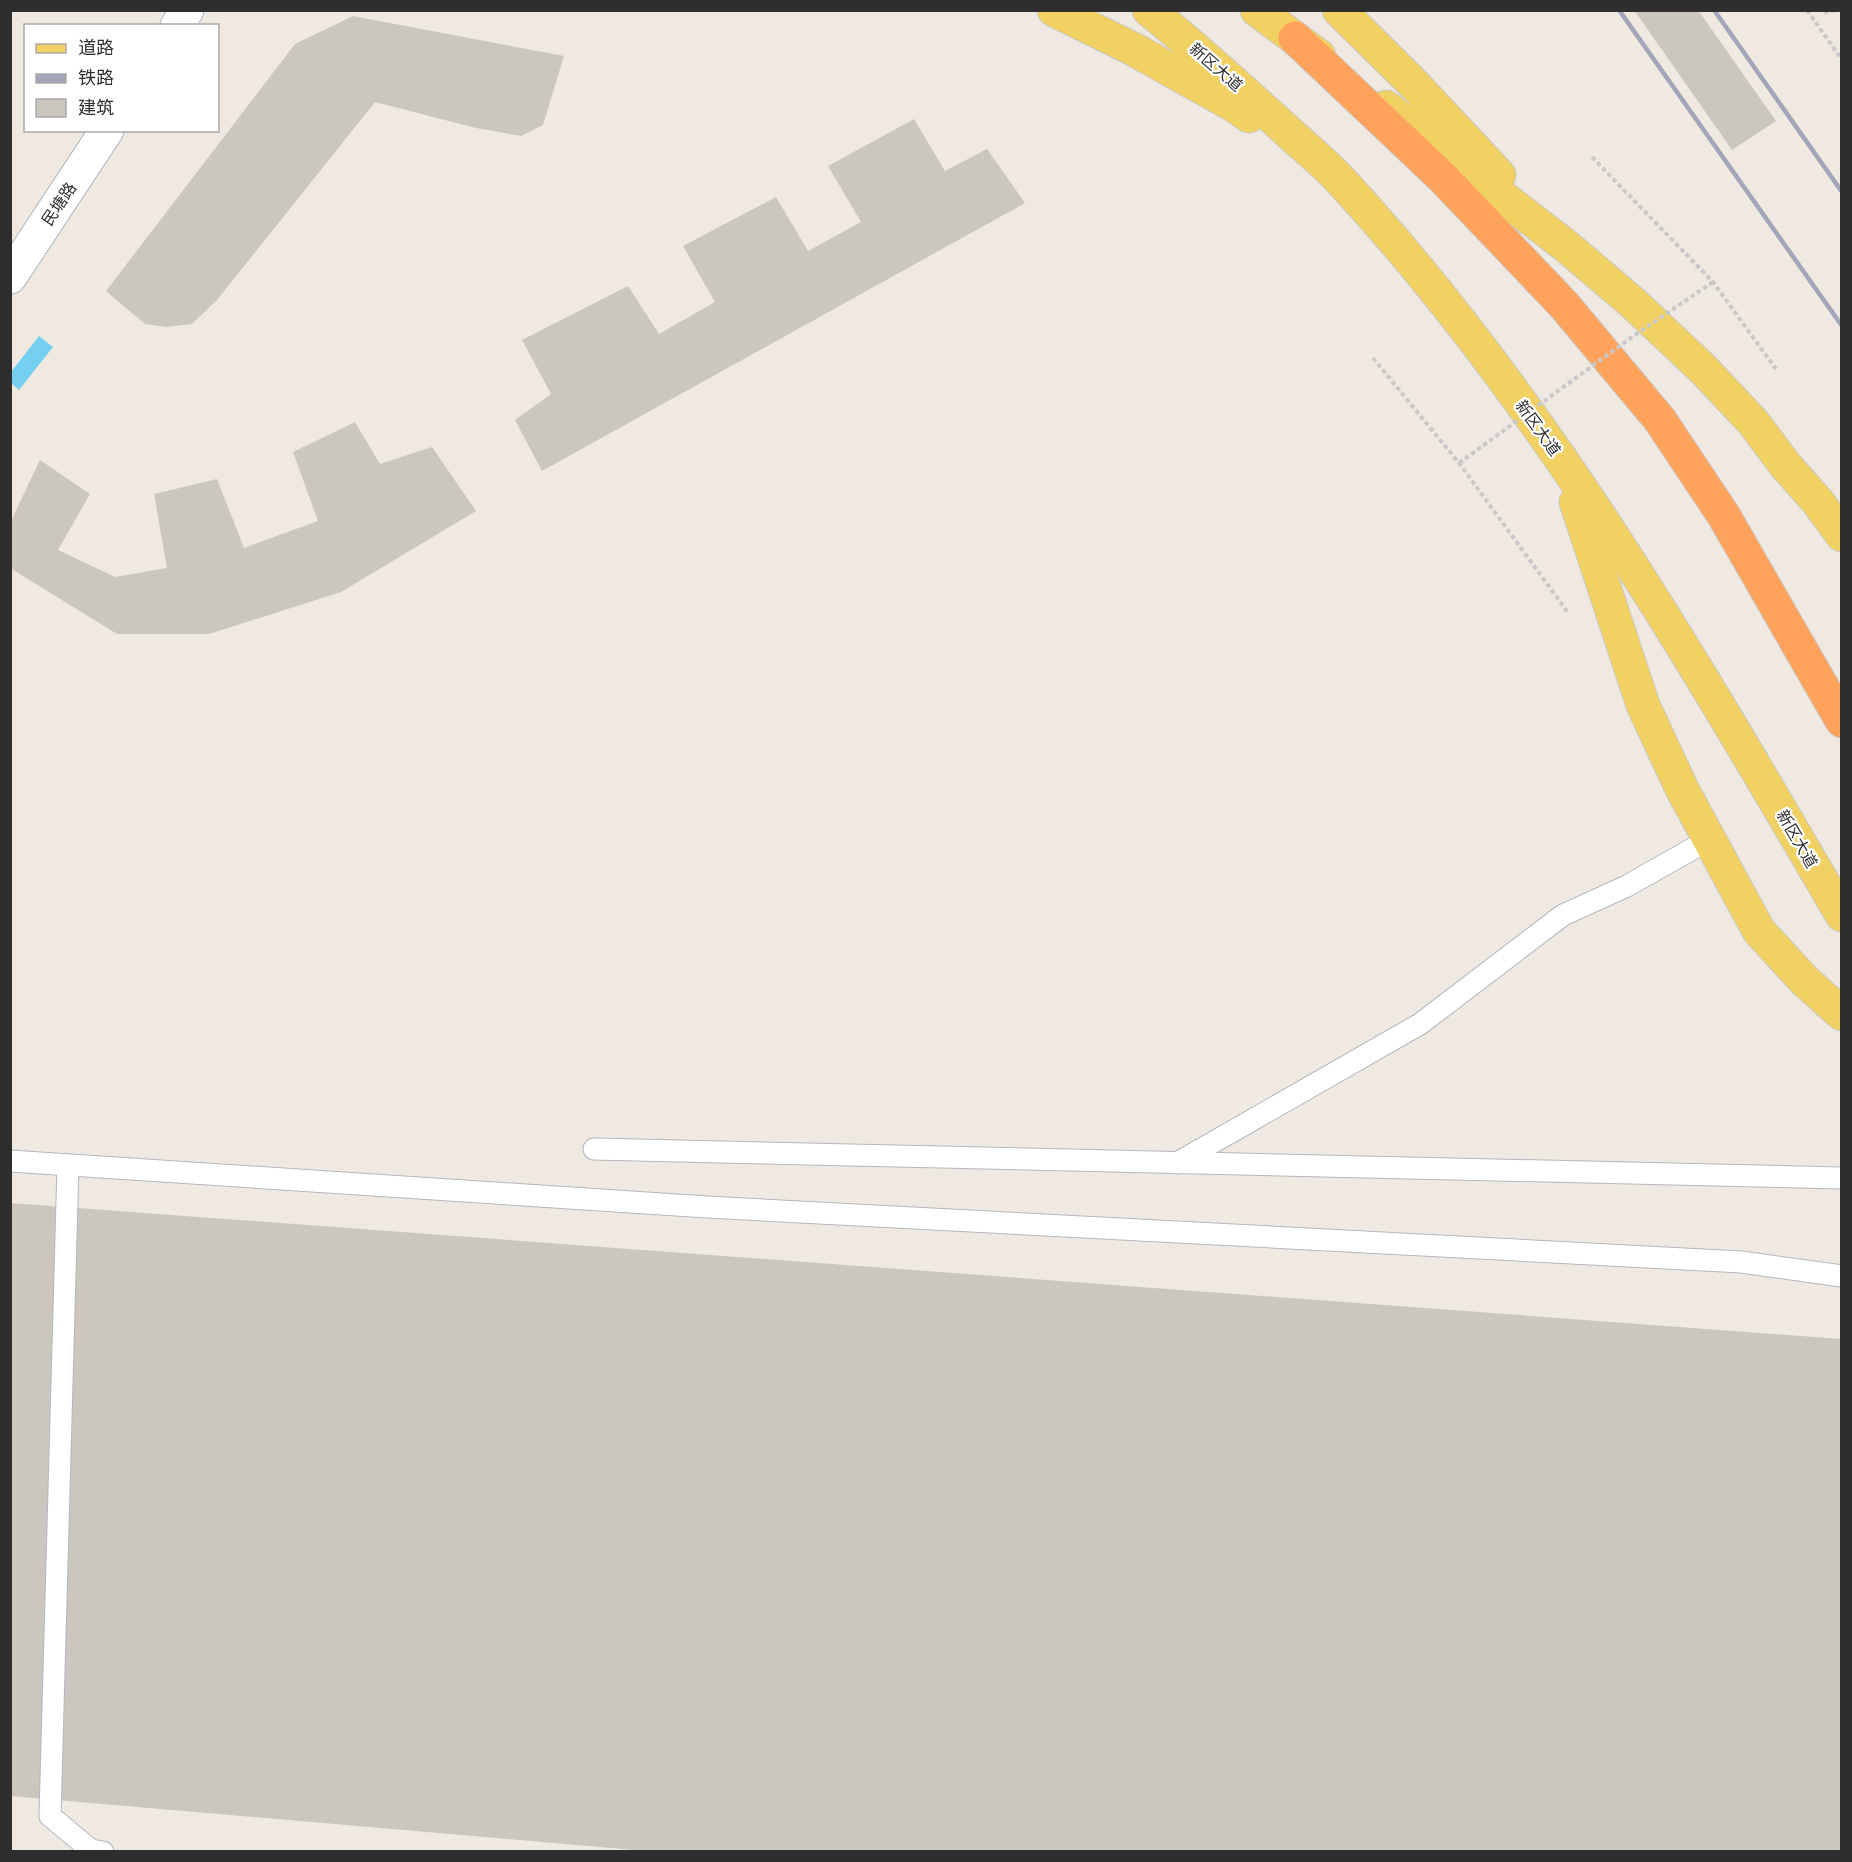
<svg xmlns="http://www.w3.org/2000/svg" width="1852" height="1862" font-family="Arial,'Noto Sans SC',sans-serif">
<rect width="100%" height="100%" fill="#efe9e1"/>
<polygon fill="#75cff0" points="39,336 53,347 19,390 11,383 11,372"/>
<g fill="#cbc7bf">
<polygon points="1634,10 1698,10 1776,121 1732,150"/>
<polygon points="353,16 564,56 543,125 521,136 476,128 375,102 217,300 192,324 166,327 145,324 106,291 295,44"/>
<polygon points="914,119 945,171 987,149 1025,203 542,471 515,420 551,394 522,340 628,286 659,334 715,302 683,246 776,197 808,251 861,222 828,166"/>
<polygon points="355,422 380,464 432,447 476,511 341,592 209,634 117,634 10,568 10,523 40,460 90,494 58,550 115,577 167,568 154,494 217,479 244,548 318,521 293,452"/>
<polygon points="10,1203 1842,1339 1842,1852 657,1852 10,1796"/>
</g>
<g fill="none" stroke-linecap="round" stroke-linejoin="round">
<g stroke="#b4b7c1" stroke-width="23">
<g id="lane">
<polyline points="594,1149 1842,1178"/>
<polyline points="10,1161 707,1207 1741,1262 1842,1276"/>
<polyline points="1177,1163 1420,1024 1563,915 1627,886 1708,840"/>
<polyline points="68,1165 50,1816 91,1850 103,1852"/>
</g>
</g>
<g stroke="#b4b7c1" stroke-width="35">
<g id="secondary">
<polyline points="177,26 187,10"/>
<polyline points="10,277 107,130"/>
</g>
</g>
<g stroke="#c9c9c9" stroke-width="35">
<g id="primary">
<polyline points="1054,10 1135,50 1235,106 1249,116"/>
<path d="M1149 10C1196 48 1240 88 1284 128 1303 146 1325 163 1343 183 1544 401 1693 660 1842 915"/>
<polyline points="1257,10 1319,56"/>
<polyline points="1339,10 1410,80 1499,175"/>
<polyline points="1386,107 1566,246 1633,303 1703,369 1753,422 1786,466 1818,502 1842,535"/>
<polyline points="1576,502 1643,705 1682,789 1759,931 1804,980 1842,1014"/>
</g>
</g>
<g stroke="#c9c9c9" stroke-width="35">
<polyline id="highway" points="1295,38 1443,178 1564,305 1660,420 1724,516 1842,721"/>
</g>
<g stroke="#c9c9c9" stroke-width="4" stroke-dasharray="4.5 3" stroke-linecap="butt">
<polyline points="1807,10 1842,60"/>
<polyline points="1824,10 1826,12 1836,10"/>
<polyline points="1592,157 1713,282 1776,369"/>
<polyline points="1373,358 1459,463 1569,614"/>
</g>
<use href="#lane" stroke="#fff" stroke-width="21"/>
<use href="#secondary" stroke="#fff" stroke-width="33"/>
<use href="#primary" stroke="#f2d163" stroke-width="33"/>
<use href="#highway" stroke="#ffa35c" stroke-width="33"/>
<g stroke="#a3a6b8" stroke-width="4.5">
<polyline points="1619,10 1842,326"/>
<polyline points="1714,10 1842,192"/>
</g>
<polyline stroke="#c9c9c9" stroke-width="4" stroke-dasharray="4.5 3" stroke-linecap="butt" points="1459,463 1632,337 1713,282"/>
</g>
<g text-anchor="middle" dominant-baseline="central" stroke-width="4.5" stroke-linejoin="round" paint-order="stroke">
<g font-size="16" fill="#2e2e2e" stroke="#fff">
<text transform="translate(1216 67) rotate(41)">新区大道</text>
<text transform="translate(59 204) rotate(-56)">民塘路</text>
<text transform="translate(1538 428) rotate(54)">新区大道</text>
<text transform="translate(1797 839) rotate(60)">新区大道</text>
</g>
</g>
<rect width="1852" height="1862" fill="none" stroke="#2e2e2e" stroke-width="24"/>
<rect x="24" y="24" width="195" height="108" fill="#ffffff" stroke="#ababab" stroke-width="1.5"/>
<rect x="36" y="44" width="30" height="9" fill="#f2d163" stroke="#ababab" stroke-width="1.5"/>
<text x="78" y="54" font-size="18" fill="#2e2e2e">道路</text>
<rect x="36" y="74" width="30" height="9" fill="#a3a6b8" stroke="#ababab" stroke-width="1.5"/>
<text x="78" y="84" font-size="18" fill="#2e2e2e">铁路</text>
<rect x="36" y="99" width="30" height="18" fill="#cbc7bf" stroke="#ababab" stroke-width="1.5"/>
<text x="78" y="114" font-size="18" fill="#2e2e2e">建筑</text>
</svg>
